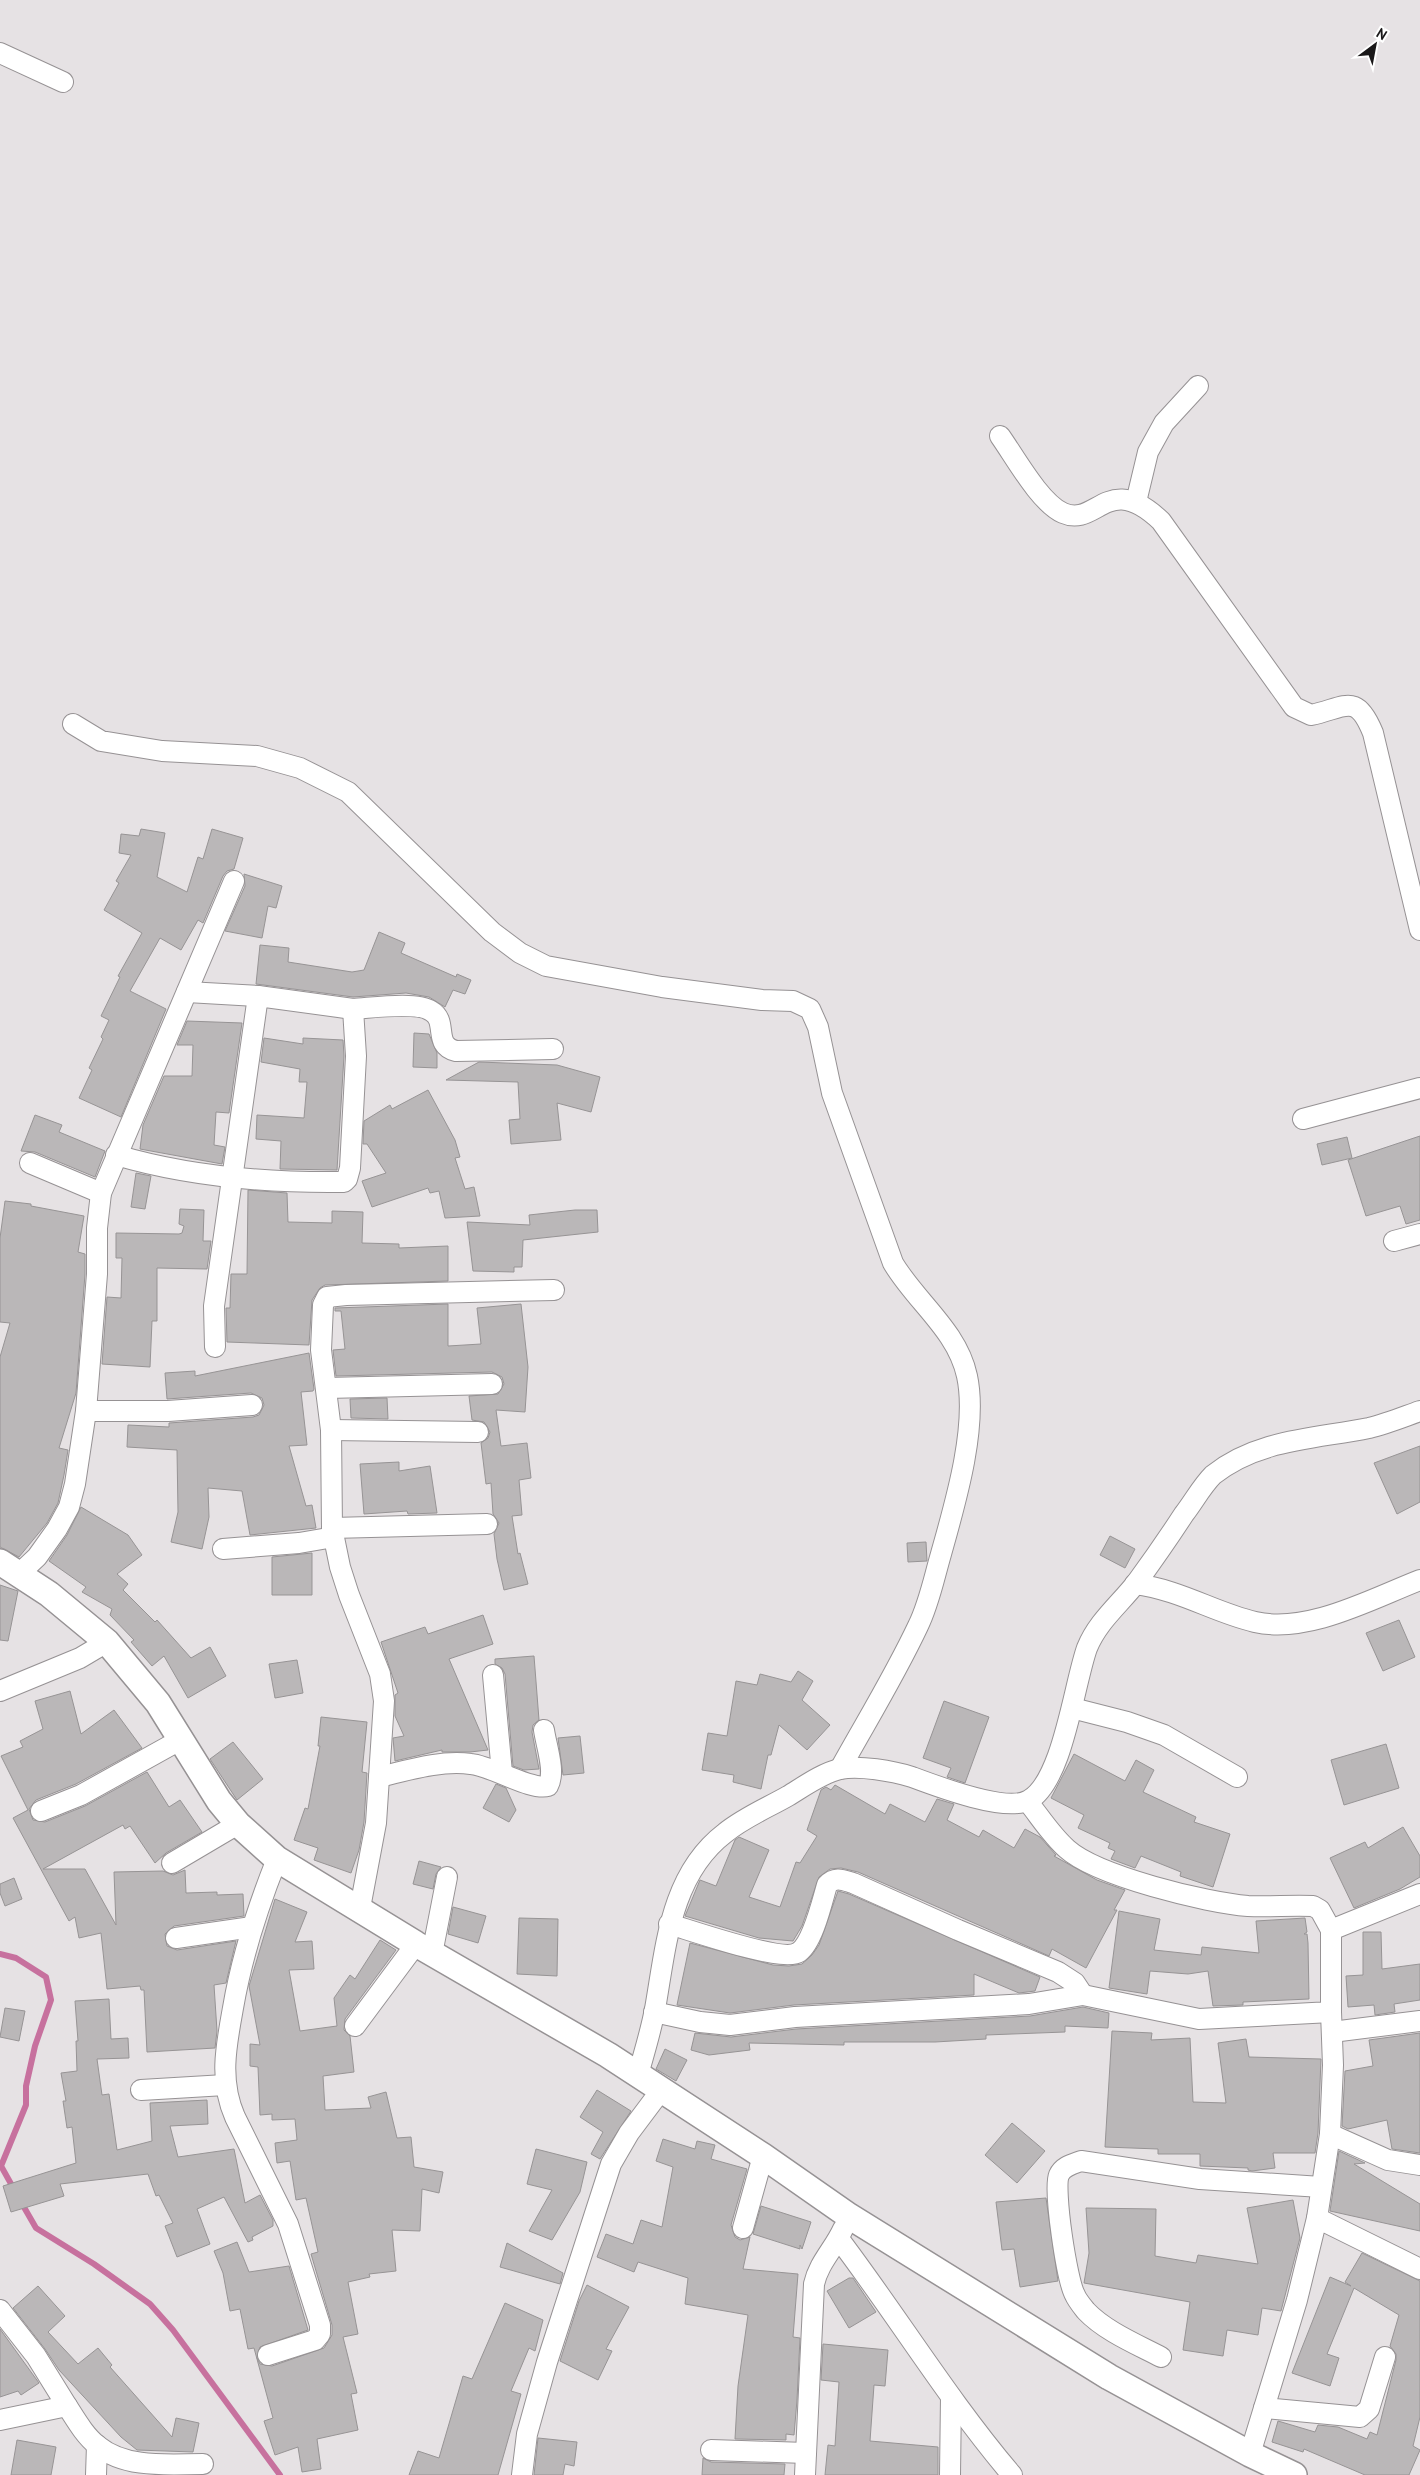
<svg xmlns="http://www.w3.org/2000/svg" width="1420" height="2475" font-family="'PT Sans',sans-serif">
<rect width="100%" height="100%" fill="#e6e2e4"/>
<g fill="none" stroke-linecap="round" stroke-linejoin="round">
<g stroke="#c7719e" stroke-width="6">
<polyline points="0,1954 16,1958 46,1977 51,2000 35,2046 26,2086 26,2105 1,2166 15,2191"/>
<polyline points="21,2202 36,2228 94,2264 150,2304 173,2330 280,2475"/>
</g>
</g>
<g fill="#bab7b8" stroke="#979495">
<polygon points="141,829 165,833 157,877 187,892 198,857 203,859 212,829 243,838 234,869 227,871 223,876 203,923 198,920 181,950 160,938 130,991 166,1009 121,1117 79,1098 92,1070 89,1068 103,1039 101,1037 109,1020 101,1016 120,977 118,976 142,933 104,910 119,883 116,881 131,855 119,853 121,834 139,836"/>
<polygon points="244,874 282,886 276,908 268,906 262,938 225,931 245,886"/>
<polygon points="379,932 405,943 401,953 456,977 457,974 471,980 465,994 453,990 445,1007 429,997 406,993 353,997 256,984 260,945 289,948 288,962 352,972 364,970"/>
<polygon points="187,1021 242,1023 229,1113 216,1112 214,1145 225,1147 222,1164 140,1149 143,1125 164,1076 192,1076 193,1045 177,1045"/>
<polygon points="414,1033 429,1034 437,1053 437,1068 413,1067"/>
<polygon points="264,1038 303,1044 303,1038 343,1040 344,1056 337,1170 280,1169 281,1141 256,1139 257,1115 304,1118 307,1082 299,1082 300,1069 261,1062"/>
<polygon points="479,1062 557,1065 600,1077 591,1112 557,1103 561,1140 511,1144 509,1120 520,1119 518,1082 446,1080"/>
<polygon points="428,1090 455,1140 460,1157 455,1158 465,1189 474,1187 480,1216 445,1218 439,1191 430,1193 428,1188 372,1207 362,1181 386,1173 367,1144 363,1144 364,1121 390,1105 392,1109"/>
<polygon points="35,1115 62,1125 59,1132 105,1151 95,1177 35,1152 21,1151"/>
<polygon points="1420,1136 1420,1220 1406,1224 1400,1206 1366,1216 1348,1160"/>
<polygon points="1347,1137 1352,1158 1322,1165 1317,1144"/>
<polygon points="136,1173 151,1176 145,1209 131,1207"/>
<polygon points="248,1190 287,1193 288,1222 332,1223 332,1211 363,1212 362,1243 399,1244 399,1248 448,1246 448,1281 325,1285 320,1288 312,1300 309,1345 227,1342 226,1308 230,1308 231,1274 247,1274"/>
<polygon points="5,1201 31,1204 31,1206 84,1216 78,1252 85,1254 85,1274 76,1393 59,1448 68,1450 64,1475 58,1503 47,1523 19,1557 0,1547 0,1357 10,1323 0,1322 0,1238"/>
<polygon points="180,1209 204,1210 203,1241 211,1241 207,1269 157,1268 157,1321 152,1321 150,1367 102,1364 107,1297 121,1298 122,1258 116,1258 116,1233 179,1234 182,1233 184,1226 179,1224"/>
<polygon points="575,1210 597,1210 598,1232 523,1240 522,1267 514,1267 514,1272 473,1271 467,1222 530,1225 529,1215"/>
<polygon points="448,1304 448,1346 481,1344 477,1308 521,1304 528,1367 525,1412 496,1410 501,1446 527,1443 531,1478 519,1480 522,1515 512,1516 518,1554 520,1553 528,1584 504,1590 497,1559 494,1534 499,1523 493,1514 491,1483 486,1484 481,1443 488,1438 490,1432 484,1422 472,1420 469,1396 498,1394 504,1384 502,1377 492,1372 336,1376 333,1350 345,1349 341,1311 335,1311 335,1308"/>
<polygon points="309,1353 314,1389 313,1391 301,1392 307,1445 289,1446 306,1506 312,1505 316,1528 250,1535 242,1491 208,1488 209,1517 202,1549 171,1542 178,1512 177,1450 127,1447 128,1425 169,1427 169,1423 253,1417 259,1415 264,1405 262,1398 251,1393 167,1399 165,1373 195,1371 195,1376"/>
<polygon points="387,1398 388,1419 351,1418 350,1399"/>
<polygon points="1420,1446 1420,1502 1397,1514 1374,1463"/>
<polygon points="399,1462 399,1471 430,1466 437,1513 408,1514 407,1511 364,1514 360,1464"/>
<polygon points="81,1507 128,1535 142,1555 117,1574 128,1584 123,1590 155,1622 157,1620 191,1658 210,1647 226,1676 188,1698 164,1656 152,1666 131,1642 134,1640 110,1615 112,1609 82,1592 86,1587 49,1561 67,1535"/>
<polygon points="1110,1536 1135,1549 1125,1568 1100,1555"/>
<polygon points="926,1542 927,1561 908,1562 907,1543"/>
<polygon points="312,1553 312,1595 272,1595 272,1557"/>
<polygon points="0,1585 18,1591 8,1641 0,1640"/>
<polygon points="483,1615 493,1644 449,1659 488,1750 470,1752 442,1752 442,1750 395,1761 393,1738 404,1736 395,1716 395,1695 398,1693 381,1642 425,1627 428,1634"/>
<polygon points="1399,1620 1415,1657 1383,1671 1366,1633"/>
<polygon points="534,1656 539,1720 533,1725 532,1732 539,1769 524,1770 513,1766 505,1674 502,1668 495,1664 495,1659"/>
<polygon points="297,1660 303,1693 275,1698 269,1664"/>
<polygon points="798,1671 813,1681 802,1700 830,1725 807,1750 779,1725 771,1755 768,1755 761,1789 733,1782 734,1775 702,1770 708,1733 727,1736 736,1681 757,1685 760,1674 791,1682"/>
<polygon points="70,1691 81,1734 114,1710 142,1748 76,1784 36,1800 29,1809 33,1820 45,1822 85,1806 147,1772 169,1807 180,1800 202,1832 166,1853 155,1863 130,1826 125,1829 123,1825 43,1869 85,1869 116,1925 114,1872 163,1871 173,1875 185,1870 186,1893 217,1892 217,1895 243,1894 244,1916 174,1926 165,1934 167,1946 177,1950 236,1941 226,1983 214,1985 217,2031 215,2048 147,2052 144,1990 141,1990 140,1986 107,1989 101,1933 79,1938 75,1917 69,1921 13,1818 28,1810 1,1756 23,1747 20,1741 43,1729 35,1701"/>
<polygon points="944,1701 989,1717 965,1783 947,1777 951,1768 923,1758"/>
<polygon points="321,1717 367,1722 362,1772 367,1773 364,1822 359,1850 351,1873 314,1860 318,1848 294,1840 305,1808 308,1809 320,1746 318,1746"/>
<polygon points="580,1736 584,1773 563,1775 558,1738"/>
<polygon points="233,1742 263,1779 237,1800 210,1759"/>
<polygon points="1386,1744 1399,1788 1344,1805 1331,1760"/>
<polygon points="1074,1754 1125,1781 1136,1760 1154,1770 1143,1792 1196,1817 1194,1822 1230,1834 1213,1887 1180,1876 1181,1872 1141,1856 1135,1868 1111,1859 1115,1851 1108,1848 1110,1843 1078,1828 1084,1815 1051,1798"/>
<polygon points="496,1784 506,1788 516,1810 509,1822 483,1808"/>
<polygon points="835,1785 885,1814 890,1804 925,1822 937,1799 954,1804 947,1820 979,1837 983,1830 1014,1848 1025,1829 1040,1837 1056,1855 1054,1856 1097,1880 1125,1890 1114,1910 1117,1910 1086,1968 1052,1949 1049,1956 858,1872 841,1868 830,1869 819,1877 802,1926 793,1941 759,1938 685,1916 700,1880 716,1886 735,1840 739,1837 769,1850 749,1897 780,1907 796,1862 800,1863 817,1836 807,1830 821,1790 826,1787 831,1790"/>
<polygon points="1403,1827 1420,1856 1420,1877 1400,1889 1354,1908 1330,1858 1365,1842 1368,1848"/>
<polygon points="419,1861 441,1867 436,1874 433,1889 413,1884"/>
<polygon points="14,1878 22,1899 5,1906 0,1893 0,1884"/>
<polygon points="838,1891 849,1894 1040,1977 1035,1991 1019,1993 974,1974 974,1995 794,2005 730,2013 677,2005 690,1943 773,1965 789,1966 802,1964 812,1955 819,1945"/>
<polygon points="275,1899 307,1912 295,1942 312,1941 314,1969 289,1970 300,2031 337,2026 334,1998 350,1975 355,1979 380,1940 396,1950 345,2019 344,2030 350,2036 354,2072 323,2076 325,2110 371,2108 368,2097 386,2092 397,2138 411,2137 414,2167 443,2172 439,2193 422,2189 420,2231 392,2230 396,2271 369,2274 370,2277 348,2282 358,2334 343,2337 357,2393 351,2394 358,2430 317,2439 321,2469 302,2472 298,2447 275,2455 264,2421 273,2418 254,2348 248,2349 240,2309 230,2311 223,2273 214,2251 237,2242 249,2272 289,2266 308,2330 260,2347 257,2358 260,2364 272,2366 324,2348 332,2335 332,2325 311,2254 318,2252 306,2198 296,2200 290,2161 277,2163 275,2143 297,2140 295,2119 272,2120 272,2114 260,2115 258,2067 250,2066 250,2044 260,2045 249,1986"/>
<polygon points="453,1907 486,1916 478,1943 448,1934"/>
<polygon points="1119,1911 1160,1919 1154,1950 1201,1955 1202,1947 1259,1953 1256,1921 1305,1918 1307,1932 1304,1934 1307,1934 1308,1943 1309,1999 1243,2002 1243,2005 1213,2006 1208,1971 1188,1974 1150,1971 1147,1994 1109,1988"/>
<polygon points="519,1918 558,1919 557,1976 517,1974"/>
<polygon points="1363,1932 1381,1932 1382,1969 1420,1964 1420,2000 1394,2004 1395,2012 1375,2015 1374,2005 1348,2007 1346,1976 1363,1975"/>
<polygon points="109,1999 111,2039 128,2038 129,2058 97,2059 102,2095 109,2094 117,2150 152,2141 150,2103 207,2100 208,2124 170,2126 178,2157 234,2149 245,2203 260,2195 273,2220 273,2226 252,2237 253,2240 248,2242 224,2197 197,2209 210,2244 177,2257 165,2226 173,2223 159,2195 156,2196 148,2174 60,2184 64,2196 11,2212 3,2186 76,2163 72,2127 67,2128 63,2101 66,2101 61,2073 77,2071 76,2041 78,2041 75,2001"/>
<polygon points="1083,2007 1109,2013 1108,2028 1065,2026 1065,2032 986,2035 986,2039 935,2042 844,2042 844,2045 749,2043 750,2050 709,2055 691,2050 695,2033 731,2037 796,2029 1030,2016"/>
<polygon points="5,2008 25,2011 19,2041 0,2037"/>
<polygon points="1112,2031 1152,2033 1151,2040 1190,2038 1193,2102 1226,2103 1218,2043 1246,2039 1249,2057 1321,2059 1318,2133 1315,2153 1273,2153 1275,2168 1252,2171 1248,2170 1248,2168 1200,2166 1200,2154 1158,2154 1158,2149 1105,2147"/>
<polygon points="1420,2033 1420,2153 1392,2149 1387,2120 1348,2129 1342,2126 1345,2071 1373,2066 1369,2040"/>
<polygon points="665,2049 687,2060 676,2081 656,2069"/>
<polygon points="597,2090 631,2111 600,2159 591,2154 603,2132 580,2117"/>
<polygon points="1012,2123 1045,2151 1017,2183 985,2155"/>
<polygon points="663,2139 695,2149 697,2141 715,2145 711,2159 747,2169 731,2225 735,2237 740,2240 750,2237 743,2269 798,2274 793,2337 800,2338 797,2400 794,2435 786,2434 786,2440 735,2439 738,2386 748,2315 685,2304 688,2278 638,2262 634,2272 597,2257 606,2234 633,2244 641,2220 662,2227 673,2167 656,2161"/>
<polygon points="536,2149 587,2162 580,2192 552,2240 529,2231 552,2190 527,2184"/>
<polygon points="1339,2151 1365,2163 1354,2164 1420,2204 1420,2231 1330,2211"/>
<polygon points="1046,2198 1058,2281 1020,2287 1014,2249 1002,2250 996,2202"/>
<polygon points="1293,2200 1300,2238 1281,2311 1262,2308 1258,2335 1227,2330 1223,2356 1183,2350 1190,2302 1084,2283 1089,2253 1086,2208 1156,2209 1155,2256 1196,2263 1198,2255 1258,2264 1247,2208"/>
<polygon points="761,2206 811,2222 802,2249 800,2245 800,2249 753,2234"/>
<polygon points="507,2243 563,2273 560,2284 500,2267"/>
<polygon points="1362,2253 1420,2281 1420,2417 1413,2446 1420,2450 1409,2475 1365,2475 1304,2449 1303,2452 1272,2442 1278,2421 1315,2432 1318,2425 1338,2427 1367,2439 1370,2432 1377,2435 1396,2360 1396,2354 1390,2346 1399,2315 1354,2288 1327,2354 1339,2358 1330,2386 1292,2373 1330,2277 1351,2286 1345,2282"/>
<polygon points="849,2278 853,2278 876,2312 849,2328 827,2291"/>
<polygon points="587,2285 629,2307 606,2349 612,2351 598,2380 560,2361 579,2301"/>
<polygon points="38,2286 65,2316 48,2332 78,2364 98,2348 112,2365 110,2367 172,2437 176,2418 199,2423 193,2452 137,2450 121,2437 59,2370 45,2349 13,2308"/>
<polygon points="505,2303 543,2320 535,2351 529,2348 511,2391 521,2394 498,2475 409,2475 418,2451 439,2458 463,2376 472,2379"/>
<polygon points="0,2329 39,2383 21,2395 18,2391 0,2397"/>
<polygon points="823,2344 888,2350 885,2386 874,2385 870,2441 938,2447 938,2475 825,2475 828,2445 835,2446 839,2382 821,2380"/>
<polygon points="538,2438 577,2442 574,2466 565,2464 563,2475 534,2475"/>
<polygon points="17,2440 56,2447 51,2475 11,2475"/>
<polygon points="703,2458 711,2462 785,2464 784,2475 702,2475"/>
</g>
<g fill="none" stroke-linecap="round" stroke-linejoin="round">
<g stroke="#969294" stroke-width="22">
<g id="minor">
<polyline points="0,53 63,82"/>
<path d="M1000 436C1015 457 1040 503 1063 513 1097 528 1107 470 1161 521L1294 707 1311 715C1345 708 1356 691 1373 733L1420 930"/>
<polyline points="1136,502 1148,452 1164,423 1198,386"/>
<path d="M73 724 101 741 162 751 257 756 300 768 348 792 492 932 520 953 546 966 662 987 762 1000 793 1001 810 1009 818 1027 832 1093 893 1263C916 1302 957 1330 967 1376 978 1427 955 1504 941 1554 934 1578 929 1604 918 1626 895 1675 866 1722 840 1769"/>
<polyline points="187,992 258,996"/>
<polyline points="1303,1119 1420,1088"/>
<path d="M116 1155C187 1176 270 1183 344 1182L347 1179 350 1168 356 1056 353 1009C372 1008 416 1001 431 1011 449 1021 432 1045 456 1051L553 1049"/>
<polyline points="30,1163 101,1193"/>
<polyline points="1394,1241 1420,1234"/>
<polyline points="215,1347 214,1306 258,996 353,1009"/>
<polyline points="327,1388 492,1384"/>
<polyline points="86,1411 168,1411 252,1405"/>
<polyline points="331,1430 478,1432"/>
<polyline points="332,1528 487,1524"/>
<polyline points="223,1549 299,1543 334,1537"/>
<polyline points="19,1574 37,1557 57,1529 69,1507 75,1484 86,1411 97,1274 97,1228 101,1193 234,881"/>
<path d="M1135 1584C1181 1590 1213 1612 1255 1622 1308 1634 1371 1599 1420 1580"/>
<polyline points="493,1675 502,1773"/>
<polyline points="0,1691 80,1658 107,1642"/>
<polyline points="1072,1708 1127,1722 1164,1735 1237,1777"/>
<path d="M379 1777C409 1770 440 1760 471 1764 492 1766 531 1791 548 1786 556 1772 546 1745 544 1730"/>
<path d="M1028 1802C1040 1817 1052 1836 1067 1849 1097 1876 1207 1903 1248 1906 1270 1907 1291 1905 1313 1906L1320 1910 1331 1930V2012L1199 2019 1083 1995"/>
<polyline points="41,1811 81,1795 180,1740"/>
<polyline points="172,1863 238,1824"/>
<polyline points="360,1908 376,1823 384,1701 380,1674 349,1595 340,1567 332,1528 331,1430 321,1350 323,1305 327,1297 346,1295 554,1290"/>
<polyline points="1331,1930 1420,1894"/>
<polyline points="176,1938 252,1927"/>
<polyline points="432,1954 447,1877"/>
<path d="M654 2012 700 2022 730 2025 795 2017 1029 2004 1083 1995 1075 1983 1058 1972 958 1930 853 1883C843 1880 835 1876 827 1885 822 1902 813 1942 799 1952 783 1963 690 1930 669 1924"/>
<polyline points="355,2026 416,1944"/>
<polyline points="1332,2032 1420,2021"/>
<path d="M638 2075C644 2053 651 2031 655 2009 666 1947 670 1875 725 1833 743 1818 767 1808 788 1796 803 1787 822 1773 840 1769 859 1765 893 1771 912 1777 936 1786 1007 1813 1029 1800 1063 1781 1074 1684 1087 1648 1098 1621 1120 1604 1137 1582 1153 1560 1169 1537 1184 1514 1194 1501 1202 1486 1213 1475 1258 1439 1315 1439 1369 1428 1386 1424 1403 1417 1420 1411"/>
<polyline points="141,2090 225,2085"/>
<polyline points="1330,2134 1388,2160 1420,2165"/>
<polyline points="1317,2218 1330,2134 1333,2065 1331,2012"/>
<polyline points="743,2228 763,2156"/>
<path d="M839 2239C898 2317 949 2401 1012 2475"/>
<polyline points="0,2310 36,2356 67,2406 0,2420"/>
<path d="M268 2355 315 2340 320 2334V2325L288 2224 235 2117C219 2081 226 2046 233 2008 242 1955 257 1909 277 1859"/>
<path d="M1161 2357C1136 2344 1105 2331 1086 2311 1082 2306 1077 2300 1075 2295 1067 2281 1053 2189 1059 2175 1063 2166 1073 2164 1081 2161L1200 2179 1321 2187"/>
<path d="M67 2406C76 2420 85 2436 98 2446 126 2469 170 2464 203 2464"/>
<polyline points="1264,2408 1360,2417 1369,2409 1385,2357"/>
<polyline points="711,2450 806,2453"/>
<polyline points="1250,2454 1297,2300 1317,2218 1420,2269"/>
<polyline points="96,2475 97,2445"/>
<polyline points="522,2475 527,2434 547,2362 611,2164 629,2133 662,2089"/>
<path d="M805 2475 814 2284C819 2262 834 2249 843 2229"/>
<polyline points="950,2475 951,2397"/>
</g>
</g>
<g stroke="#969294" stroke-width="28">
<polyline id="tertiary" points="0,1562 49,1594 107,1642 158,1703 219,1801 238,1824 277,1859 416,1944 608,2055 763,2156 849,2216 1109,2377 1250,2454 1294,2475"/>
</g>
<use href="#minor" stroke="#fff" stroke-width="20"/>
<use href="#tertiary" stroke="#fff" stroke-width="25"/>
</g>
<g transform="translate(1375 45) rotate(32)" stroke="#ffffff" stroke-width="4" paint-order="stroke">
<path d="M0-4L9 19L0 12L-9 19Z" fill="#1a1819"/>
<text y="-8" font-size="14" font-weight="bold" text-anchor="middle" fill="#1a1819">N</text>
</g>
</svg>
